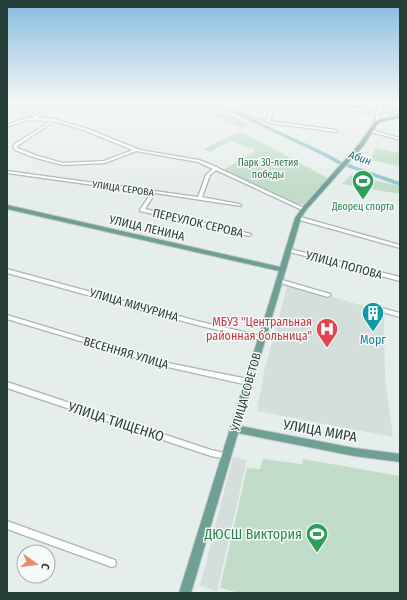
<svg xmlns="http://www.w3.org/2000/svg" width="407" height="600" font-family="'Fira Sans Condensed',sans-serif">
<rect width="100%" height="100%" fill="#e6eeeb"/>
<g fill="#d4deda">
<polygon points="288,284 384,312 385,379 393,437 257,411 264,372"/>
<polygon points="233,457 247,460 217,591 200,586"/>
</g>
<g fill="#c1ddc9">
<polygon points="212,101 221,101 234,106 253,117 264,118 265,121 261,123"/>
<polygon points="310,101 362,101 357,108"/>
<polygon points="215,110 236,118 249,125 242,128 210,113"/>
<polygon points="240,131 328,178 304,204 296,204 223,170 255,152 254,149 230,141 210,152 204,149"/>
<polygon points="376,148 400,153 400,166 370,160"/>
<polygon points="351,175 400,186 400,194 342,184"/>
<polygon points="263,459 302,464 303,459 400,476 400,593 240,593 220,588 247,468 260,469"/>
</g>
<g fill="none" stroke-linecap="round" stroke-linejoin="round">
<polygon fill="#93c4cf" fill-rule="evenodd" points="201,101 208,101 235,111 328,154 340,161 400,182 400,186 336,163 324,156 233,113"/>
<g stroke="#a9b6b2" stroke-width="2.5">
<g id="minor">
<path d="M48 101H51L49 105 52 109 37 117 38 118H49L54 119 88 129 140 150 199 160 217 167 218 168 306 209V210H302L216 170 210 175 202 197 239 204 241 205V206L155 193 145 209 251 234V235L249 236 140 211V210L151 193 7 173V171L198 197 206 175 213 169 198 162 136 151 105 163 63 165 36 158 15 150 13 147 15 144 51 121 27 120 7 127V125L26 118H34L27 113 7 105V103L29 111 35 116 48 109 45 105ZM54 121 86 131 133 150 104 161 63 163 38 156 17 148V146Z"/>
<polygon points="241,101 249,101 275,106 278,101 281,101 272,114 270,121 336,130 338,131 336,132 270,123 266,121 268,114 273,108"/>
<polygon points="301,101 311,101 378,112 381,101 384,101 382,109 400,112 400,114 381,111 382,113 380,114 378,122 376,123 374,122 377,114"/>
<polygon points="371,130 400,138 400,140 371,132"/>
<polygon points="296,217 300,217 400,245 400,248 296,219"/>
<polygon points="286,249 290,249 400,277 400,281 286,251"/>
<polygon points="7,269 197,321 261,336 263,336 264,338 263,340 261,340 197,325 7,273"/>
<polygon points="279,279 330,294 331,295 328,297 277,282 276,281 277,280"/>
<polygon points="378,307 400,313 400,317 376,310 375,309 376,308"/>
<polygon points="7,315 163,362 248,379 250,380 251,382 250,384 248,385 163,366 7,319"/>
<polygon points="7,382 211,450 229,454 230,456 229,458 226,459 211,456 7,388"/>
<polygon points="7,521 112,559 115,560 116,563 115,566 112,567 7,529"/>
</g>
</g>
<g stroke="#c2c9c8" stroke-width="2">
<polygon id="major" points="400,115 400,117 378,123 364,145 306,210 301,218 240,426 354,448 400,454 400,462 354,456 238,433 191,593 179,593 279,271 7,209 7,205 280,267 295,218 302,208 360,143 375,121"/>
</g>
<use href="#minor" fill="#fff" fill-rule="evenodd"/>
<use href="#major" fill="#6ea095" fill-rule="evenodd"/>
</g>
<linearGradient id="sky" x2="0" y2="1"><stop stop-color="#86bade"/><stop offset="0.55" stop-color="#f4f7f6"/><stop offset="1" stop-color="#f4f7f6" stop-opacity="0"/></linearGradient>
<rect width="407" height="185" fill="url(#sky)"/>
<defs>
<g id="stadium-pin" transform="scale(1.15)"><path d="M0 17L-7.5 6A9.5 9.5 0 1 1 7.5 6Z" fill="#2e9e5b" stroke="#f7faf9"/><path d="M0-5a6.5 5 0 1 0 0 10a6.5 5 0 1 0 0-10ZM-3.5-1.8h7v3.6h-7Z" fill="#fff"/></g>
<g id="building-pin" transform="scale(1.15)"><path d="M0 17L-7.5 6A9.5 9.5 0 1 1 7.5 6Z" fill="#0f9aa8" stroke="#f7faf9"/><path d="M-4-6H4V6H1V3H-1V6H-4ZM-2.5-4.3h1.7v1.8h-1.7ZM.8-4.3h1.7v1.8H.8ZM-2.5-1h1.7V.8h-1.7ZM.8-1h1.7V.8H.8Z" fill="#fff"/></g>
<g id="hospital-pin" transform="scale(1.15)"><path d="M0 17L-7.5 6A9.5 9.5 0 1 1 7.5 6Z" fill="#e0444e" stroke="#f7faf9"/><path d="M-5-5h3v3.5h4V-5h3V5h-3V1.5h-4V5h-3Z" fill="#fff"/></g>
</defs>
<g fill-rule="evenodd">
<use href="#stadium-pin" x="363" y="181"/>
<use href="#building-pin" x="373" y="313"/>
<use href="#hospital-pin" x="327" y="329"/>
<use href="#stadium-pin" x="317" y="534"/>
</g>
<g text-anchor="middle" dominant-baseline="central" stroke-width="3" stroke-linejoin="round" paint-order="stroke">
<g font-size="10" fill="#33744e" stroke="#f7faf9">
<text x="268" y="163">Парк 30-летия<tspan x="268" dy="12">победы</tspan></text>
</g>
<g font-size="10" fill="#263f39" stroke="#f7faf9">
<text transform="translate(123 189) rotate(8)">УЛИЦА СЕРОВА</text>
</g>
<g font-size="10" fill="#27864d" stroke="#f7faf9">
<text x="363" y="207">Дворец спорта</text>
</g>
<g font-size="11" font-style="italic" fill="#236878" stroke="#f7faf9">
<text transform="translate(360 158) rotate(19)">Абин</text>
</g>
<g font-size="12" fill="#263f39" stroke="#f7faf9">
<text transform="translate(198 223) rotate(13)">ПЕРЕУЛОК СЕРОВА</text>
<text transform="translate(147 228) rotate(13)">УЛИЦА ЛЕНИНА</text>
<text transform="translate(344 265) rotate(15)">УЛИЦА ПОПОВА</text>
<text transform="translate(134 305) rotate(16)">УЛИЦА МИЧУРИНА</text>
<text transform="translate(126 353) rotate(16)">ВЕСЕННЯЯ УЛИЦА</text>
<text transform="translate(246 392) rotate(-74)">УЛИЦА СОВЕТОВ</text>
</g>
<g font-size="12" fill="#be3a42" stroke="#f7faf9" text-anchor="end">
<text x="312" y="322">МБУЗ "Центральная<tspan x="312" dy="14">районная больница"</tspan></text>
</g>
<g font-size="12" fill="#0d838f" stroke="#f7faf9">
<text x="373" y="340">Морг</text>
</g>
<g font-size="14" fill="#263f39" stroke="#f7faf9">
<text transform="translate(116 422) rotate(18)">УЛИЦА ТИЩЕНКО</text>
<text transform="translate(320 431) rotate(10)">УЛИЦА МИРА</text>
</g>
<g font-size="14" fill="#27864d" stroke="#f7faf9" text-anchor="end">
<text x="302" y="534">ДЮСШ Виктория</text>
</g>
</g>
<rect width="407" height="600" fill="none" stroke="#263f39" stroke-width="16"/>
<g transform="translate(36 564) rotate(104)"><circle r="19" fill="#f7faf9" stroke="#a3afac"/>
<path d="M0-3L7 15L0 10L-7 15Z" fill="#e98c6a"/>
<text y="-6" font-size="11" font-weight="bold" text-anchor="middle" fill="#263f39">С</text>
</g>
</svg>
